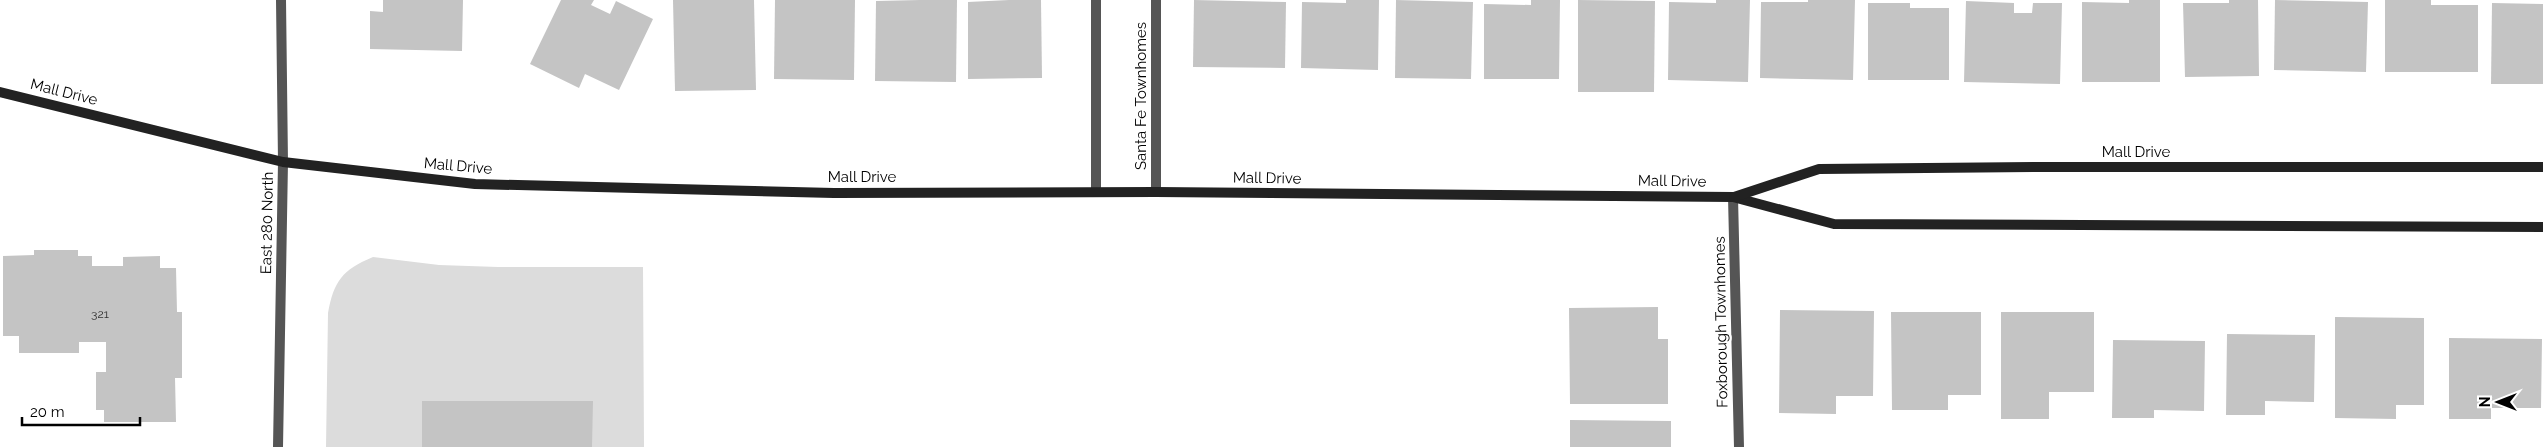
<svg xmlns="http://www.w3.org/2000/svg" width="2543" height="447" font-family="Raleway,sans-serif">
<rect width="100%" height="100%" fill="#fff"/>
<path fill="#dcdcdc" d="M373 257 439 265 498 267H643L644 447H592V401H423L422 447H326L328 313C334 281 342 270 373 257Z"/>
<g fill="#c4c4c4">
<polygon points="383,0 463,0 462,51 370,49 370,11 383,12"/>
<polygon points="561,0 594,0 591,5 610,14 616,1 653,19 619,90 585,74 579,88 530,64"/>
<polygon points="673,0 754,0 756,90 675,91"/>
<polygon points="775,0 855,0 854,80 774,79"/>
<polygon points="920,0 957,0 956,82 875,81 876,1"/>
<polygon points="1009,0 1041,0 1042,78 968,79 968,2"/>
<polygon points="1194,0 1286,2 1285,68 1193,67"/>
<polygon points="1346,0 1379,0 1378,70 1301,68 1302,2 1346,3"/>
<polygon points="1396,0 1473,2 1471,79 1395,78"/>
<polygon points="1531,0 1560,0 1559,79 1484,79 1484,4 1531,5"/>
<polygon points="1578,0 1655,1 1654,92 1578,92"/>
<polygon points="1716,0 1750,0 1748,82 1668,80 1669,2 1716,3"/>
<polygon points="1808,0 1855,0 1853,80 1760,78 1761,2 1808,2"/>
<polygon points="2129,0 2160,0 2160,82 2082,82 2082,2 2129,3"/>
<polygon points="2229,0 2258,0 2259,76 2185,77 2183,3 2229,3"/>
<polygon points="2275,0 2368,2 2366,72 2274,70"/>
<polygon points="2385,0 2431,0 2431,5 2478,5 2478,72 2385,72"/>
<polygon points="1966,1 2014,3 2014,13 2032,13 2033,3 2062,3 2060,84 1964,82"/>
<polygon points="1868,3 1910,3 1910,8 1949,8 1949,80 1868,80"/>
<polygon points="2492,3 2543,4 2543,84 2491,84"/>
<polygon points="34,250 78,250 78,256 92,256 92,266 123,266 123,257 160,256 160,268 176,268 177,312 182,312 182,378 175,378 176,422 104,422 104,410 96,410 96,372 106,372 106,342 79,342 79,353 19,353 19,336 3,336 3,256 34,255"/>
<polygon points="1658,307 1658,339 1668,339 1668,404 1570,404 1569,308"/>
<polygon points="1780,310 1874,311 1873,396 1836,396 1836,414 1779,413"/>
<polygon points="1891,312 1981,312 1981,395 1948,395 1948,410 1892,410"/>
<polygon points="2001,312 2094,312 2094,392 2049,392 2049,419 2001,419"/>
<polygon points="2335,317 2424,318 2424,405 2396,405 2396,419 2335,418"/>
<polygon points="2227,334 2315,335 2314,402 2265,401 2265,415 2226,415"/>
<polygon points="2449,338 2542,339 2541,408 2491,408 2491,419 2449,419"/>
<polygon points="2113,340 2205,341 2204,411 2154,410 2154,418 2112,418"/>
<polygon points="422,401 593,401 592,447 422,447"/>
<polygon points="1570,420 1671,421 1671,447 1570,447"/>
</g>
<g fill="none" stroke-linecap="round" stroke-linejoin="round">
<g stroke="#555" stroke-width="10">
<polyline points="1096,0 1096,192"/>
<polyline points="1156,0 1156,192"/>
<polyline points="1733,197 1739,447"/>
<polyline points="278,447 283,162 281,0"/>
</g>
<g stroke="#222" stroke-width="10">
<polyline points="0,92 283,162 475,184 834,193 1156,192 1733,197 1834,224 2543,227"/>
<polyline points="1734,197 1819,169 2033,167 2543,167"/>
</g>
</g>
<g text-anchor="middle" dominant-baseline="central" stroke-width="4.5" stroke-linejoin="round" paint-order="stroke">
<g font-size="12" fill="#313131">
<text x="100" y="314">321</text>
</g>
<g font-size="15" fill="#000" stroke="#fff">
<text transform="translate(64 92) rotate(14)">Mall Drive</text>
<text transform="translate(1141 96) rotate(-90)">Santa Fe Townhomes</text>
<text x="2136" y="152">Mall Drive</text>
<text transform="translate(458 166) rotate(5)">Mall Drive</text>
<text x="862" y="177">Mall Drive</text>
<text transform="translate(1267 178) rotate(1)">Mall Drive</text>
<text transform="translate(1672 181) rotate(1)">Mall Drive</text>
<text transform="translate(267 223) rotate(-89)">East 280 North</text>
<text transform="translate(1721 322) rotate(-91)">Foxborough Townhomes</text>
</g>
</g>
<g transform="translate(2498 402) rotate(270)" stroke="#ffffff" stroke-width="4" paint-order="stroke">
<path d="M0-4L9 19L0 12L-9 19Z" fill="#000000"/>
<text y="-8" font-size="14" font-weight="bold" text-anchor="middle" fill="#000000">N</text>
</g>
<path d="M22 417v8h118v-8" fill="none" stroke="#000000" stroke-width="2.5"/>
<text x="30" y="417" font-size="15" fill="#000000" stroke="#ffffff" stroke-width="4" paint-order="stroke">20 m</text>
</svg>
